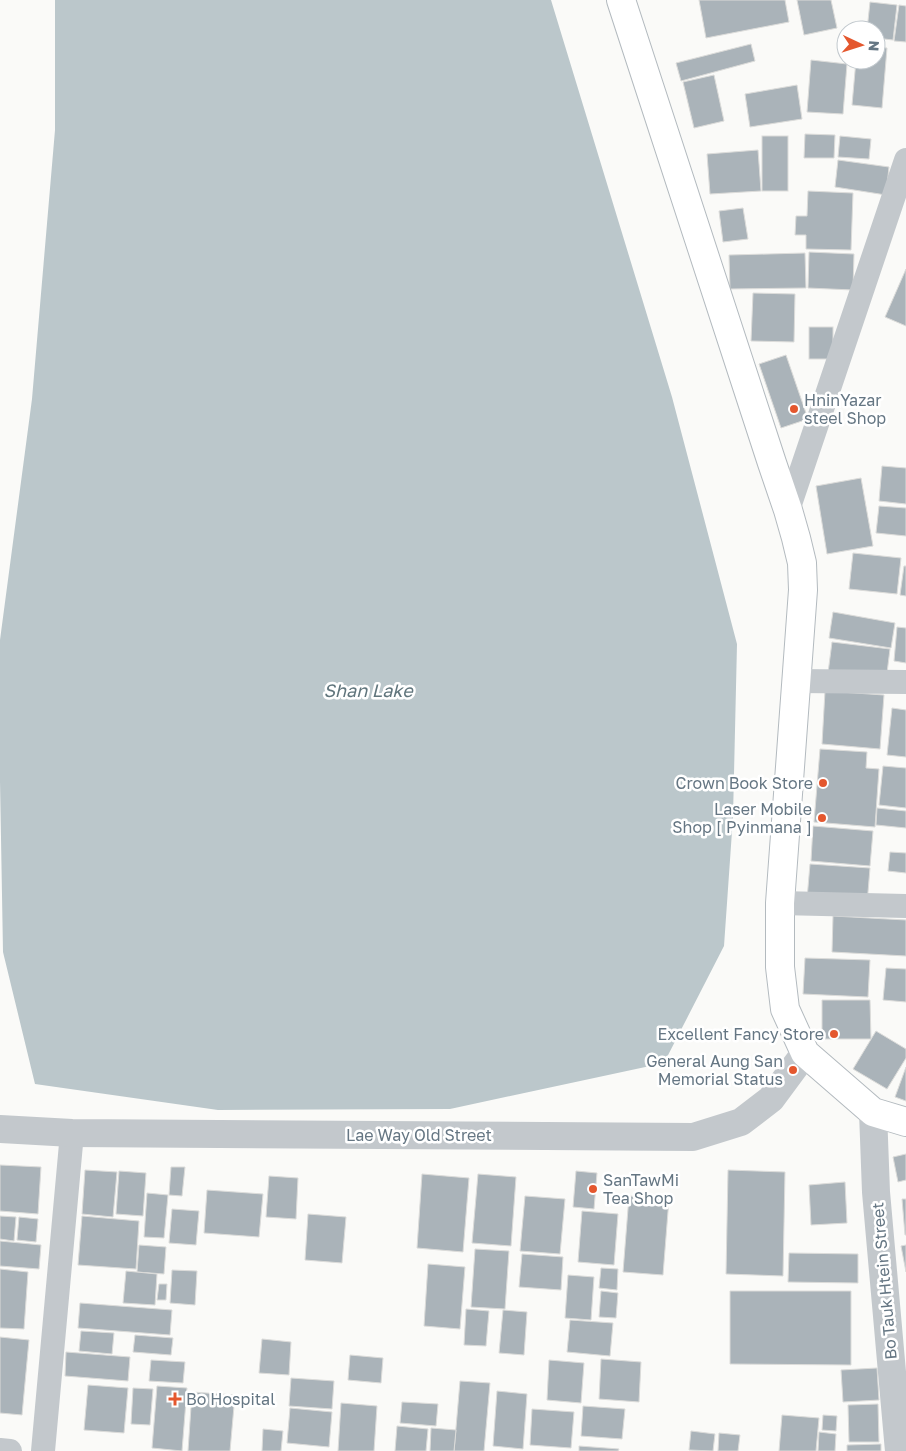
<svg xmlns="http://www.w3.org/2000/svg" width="906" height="1451" font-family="'Golos Text',sans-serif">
<rect width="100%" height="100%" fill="#fafaf8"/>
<polygon fill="#bbc7cb" points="55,0 551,0 672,397 737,644 733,817 724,946 664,1063 450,1109 218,1110 35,1084 3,952 0,781 0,640 32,399 55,130"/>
<g fill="#aab3b9" stroke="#dcdcda">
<polygon points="699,0 785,0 789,22 706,38"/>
<polygon points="797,0 831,0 837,28 804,35"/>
<polygon points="870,2 897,5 893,40 876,38 876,30 867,30"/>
<polygon points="899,5 906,6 906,42 894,41"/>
<polygon points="751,44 755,61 681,81 676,63"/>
<polygon points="876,47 887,48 882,108 852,105 856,60 876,60"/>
<polygon points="811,60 847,64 843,114 807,112"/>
<polygon points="714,75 724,121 694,128 683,82"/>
<polygon points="797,85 802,119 750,127 745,94"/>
<polygon points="805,134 835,135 834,158 804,158"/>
<rect x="762" y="136" width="26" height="55"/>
<polygon points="840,136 871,139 869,159 838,157"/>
<polygon points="758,150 761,191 710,194 707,154"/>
<polygon points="838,160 889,167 886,195 835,187"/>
<polygon points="808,191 853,193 851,250 806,249 806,235 795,235 796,216 807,216"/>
<polygon points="743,208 748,239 723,242 719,211"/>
<polygon points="809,252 854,254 853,290 808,288"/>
<polygon points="805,253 806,288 730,289 729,255"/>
<polygon points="906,269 906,326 885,317"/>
<polygon points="753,293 795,294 794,342 751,341"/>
<rect x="809" y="327" width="24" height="32"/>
<polygon points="786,355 808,419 781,428 759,364"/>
<polygon points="882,466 906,468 906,504 879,501"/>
<polygon points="861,478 873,546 827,554 816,486"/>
<polygon points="879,506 906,508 906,536 876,533"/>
<polygon points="853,553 901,558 897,594 849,589"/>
<polygon points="904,566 906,566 906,596 900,595"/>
<polygon points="833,612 895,623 891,648 829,638"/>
<polygon points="897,627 906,628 906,663 894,661"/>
<polygon points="832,642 890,649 886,681 828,673"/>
<polygon points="825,691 884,695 880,749 822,744"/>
<polygon points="892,708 906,710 906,757 887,755"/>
<polygon points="820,749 867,752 866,768 879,769 875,827 814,822"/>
<polygon points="883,766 906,768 906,808 879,805"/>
<polygon points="877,808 906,811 906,828 876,825"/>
<polygon points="813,826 873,831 870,866 811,861"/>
<polygon points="890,852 906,853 906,873 888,871"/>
<polygon points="810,864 870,868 867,904 807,899"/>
<polygon points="833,916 906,920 906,956 832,952"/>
<polygon points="805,958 870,960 868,997 803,994"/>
<polygon points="886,968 906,969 906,1002 883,1000"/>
<polygon points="822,1000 870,1000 871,1039 822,1039"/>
<polygon points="876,1031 906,1049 906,1058 887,1089 853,1069"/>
<polygon points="906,1067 906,1101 895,1097"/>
<polygon points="906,1154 906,1180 898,1182 893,1157"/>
<polygon points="0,1165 41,1167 38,1214 0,1211"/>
<polygon points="171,1167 185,1167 182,1196 169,1195"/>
<polygon points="85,1170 117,1172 113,1217 82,1214"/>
<polygon points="728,1170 785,1172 783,1276 726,1274"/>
<polygon points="119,1171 146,1173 143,1216 116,1214"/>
<polygon points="576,1171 597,1173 594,1209 573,1207"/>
<polygon points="422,1174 469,1178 463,1252 417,1248"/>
<polygon points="478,1174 516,1177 511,1246 472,1243"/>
<polygon points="269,1176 298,1178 296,1219 266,1217"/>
<polygon points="845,1182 847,1223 811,1225 809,1185"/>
<polygon points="207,1190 263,1194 259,1237 204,1233"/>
<polygon points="147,1193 168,1195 164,1238 144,1237"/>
<polygon points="525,1196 565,1199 560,1254 520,1251"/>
<polygon points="629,1196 669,1199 663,1275 623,1272"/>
<polygon points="902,1199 906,1199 906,1235 905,1235"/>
<polygon points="172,1209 199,1211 196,1245 169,1243"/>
<polygon points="582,1211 618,1214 614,1265 578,1262"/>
<polygon points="308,1214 346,1217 342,1263 305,1260"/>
<polygon points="0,1216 16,1217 14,1241 0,1239"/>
<polygon points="82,1216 139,1221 136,1269 78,1265"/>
<polygon points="19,1217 38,1219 36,1242 17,1240"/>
<polygon points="0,1241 41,1245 39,1269 0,1266"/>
<polygon points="139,1245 166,1247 164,1274 137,1272"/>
<polygon points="906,1245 906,1272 901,1246"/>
<polygon points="475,1249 509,1251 505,1309 471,1307"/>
<polygon points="789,1253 858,1254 858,1283 788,1282"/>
<polygon points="522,1254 563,1257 561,1290 519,1287"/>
<polygon points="428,1264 465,1267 460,1329 424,1326"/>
<polygon points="601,1268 618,1269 617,1290 599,1288"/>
<polygon points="0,1269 28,1272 24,1329 0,1328"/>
<polygon points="172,1270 197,1271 195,1305 170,1303"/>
<polygon points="126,1271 157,1274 155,1305 123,1303"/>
<polygon points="568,1275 594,1277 591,1320 565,1318"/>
<polygon points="159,1284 167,1284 166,1300 157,1300"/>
<polygon points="601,1291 618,1293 616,1318 599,1317"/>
<polygon points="730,1291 851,1291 851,1365 730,1364"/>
<polygon points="80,1303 172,1310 170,1335 78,1328"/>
<polygon points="466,1309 489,1311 486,1346 464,1345"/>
<polygon points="503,1310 527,1312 524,1355 499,1353"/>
<polygon points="570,1320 613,1323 610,1356 567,1352"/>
<polygon points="81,1331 114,1333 112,1354 79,1351"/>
<polygon points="135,1335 173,1338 171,1355 133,1352"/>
<polygon points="0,1337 29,1340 22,1415 0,1413"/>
<polygon points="262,1339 291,1342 289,1375 259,1373"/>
<polygon points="66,1352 130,1357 128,1381 65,1376"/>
<polygon points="350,1355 383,1358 381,1383 348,1380"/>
<polygon points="601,1359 641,1362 639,1402 599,1399"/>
<polygon points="151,1360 185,1362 183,1383 149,1381"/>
<polygon points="549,1360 584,1363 581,1403 547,1400"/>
<polygon points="877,1368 879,1400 843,1402 841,1370"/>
<polygon points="291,1378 334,1381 332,1409 289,1406"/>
<polygon points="460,1381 490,1383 484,1451 454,1451"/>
<polygon points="88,1385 128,1388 124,1433 84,1430"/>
<polygon points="157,1386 187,1388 182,1451 152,1448"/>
<polygon points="133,1388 153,1389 150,1425 131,1424"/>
<polygon points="497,1391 527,1394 523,1449 493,1446"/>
<polygon points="192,1392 235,1395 230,1451 188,1451"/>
<polygon points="402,1402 438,1404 436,1426 400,1423"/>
<polygon points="341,1403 377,1406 374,1451 338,1451"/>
<polygon points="878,1404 879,1442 849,1442 848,1405"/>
<polygon points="583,1406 625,1409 622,1439 581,1436"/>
<polygon points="290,1408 332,1412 329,1447 287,1443"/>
<polygon points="532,1409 574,1412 571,1448 530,1445"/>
<polygon points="782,1415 819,1418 816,1451 779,1451"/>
<polygon points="823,1415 837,1416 836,1431 822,1430"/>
<polygon points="397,1426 428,1429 426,1451 395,1451"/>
<polygon points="431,1428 456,1430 454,1451 430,1451"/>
<polygon points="263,1429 283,1431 281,1451 262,1451"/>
<polygon points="691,1431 715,1434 713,1451 689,1450"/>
<polygon points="819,1432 836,1434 835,1451 818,1451"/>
<polygon points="719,1433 740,1435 738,1451 718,1451"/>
<polygon points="881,1444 881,1451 847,1451 847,1445"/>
<polygon points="579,1446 619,1449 618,1451 579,1451"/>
</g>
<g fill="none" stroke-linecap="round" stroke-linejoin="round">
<g stroke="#b3babf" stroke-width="30">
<polyline id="secondary" points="621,0 772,463 788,510 796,538 802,563 803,590 780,903 780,967 785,1009 805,1053 873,1112 906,1122"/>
</g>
<g stroke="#c3c8cc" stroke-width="24">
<polyline points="788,510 906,160"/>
<polyline points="795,681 906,682"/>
<polyline points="780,903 906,906"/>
<polyline points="0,1450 10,1451"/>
<polyline points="43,1451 72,1133"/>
</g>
<g stroke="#c3c8cc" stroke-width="28">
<polyline points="873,1112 876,1192 899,1451"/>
<polyline points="0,1129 72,1133 693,1137 741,1122 771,1099 805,1053"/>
</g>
<use href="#secondary" stroke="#fff" stroke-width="28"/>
</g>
<g fill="#e4572e" stroke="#fff" stroke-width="2">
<circle cx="794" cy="409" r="5"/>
<circle cx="823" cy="783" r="5"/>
<circle cx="822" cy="818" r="5"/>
<circle cx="834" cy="1034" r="5"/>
<circle cx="793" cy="1070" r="5"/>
<circle cx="593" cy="1189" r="5"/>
<path d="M172.5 1391.5h5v5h5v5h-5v5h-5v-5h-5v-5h5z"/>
</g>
<g text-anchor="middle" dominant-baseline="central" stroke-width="5" stroke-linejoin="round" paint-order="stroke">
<g font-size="16" fill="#657683" stroke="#fff" text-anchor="end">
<text x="804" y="400" text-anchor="start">HninYazar<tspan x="804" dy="18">steel Shop</tspan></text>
<text x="813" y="783">Crown Book Store</text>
<text x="812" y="809">Laser Mobile<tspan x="812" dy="18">Shop [ Pyinmana ]</tspan></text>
<text x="824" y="1034">Excellent Fancy Store</text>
<text x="783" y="1061">General Aung San<tspan x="783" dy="18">Memorial Status</tspan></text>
<text x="603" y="1180" text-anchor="start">SanTawMi<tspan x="603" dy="18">Tea Shop</tspan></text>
<text x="186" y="1399" text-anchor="start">Bo Hospital</text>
</g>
<g font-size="16" fill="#657683" stroke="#fff">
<text x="419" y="1135">Lae Way Old Street</text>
<text transform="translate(884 1281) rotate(-95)">Bo Tauk Htein Street</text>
</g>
<g font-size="18" font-style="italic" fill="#60757c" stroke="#fff">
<text x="368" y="690">Shan Lake</text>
</g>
</g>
<g transform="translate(861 45) rotate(94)"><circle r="24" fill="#ffffff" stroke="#c1c8cd"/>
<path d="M0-4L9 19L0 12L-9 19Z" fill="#e4572e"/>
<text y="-8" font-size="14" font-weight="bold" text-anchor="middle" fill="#657683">N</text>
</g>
</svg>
